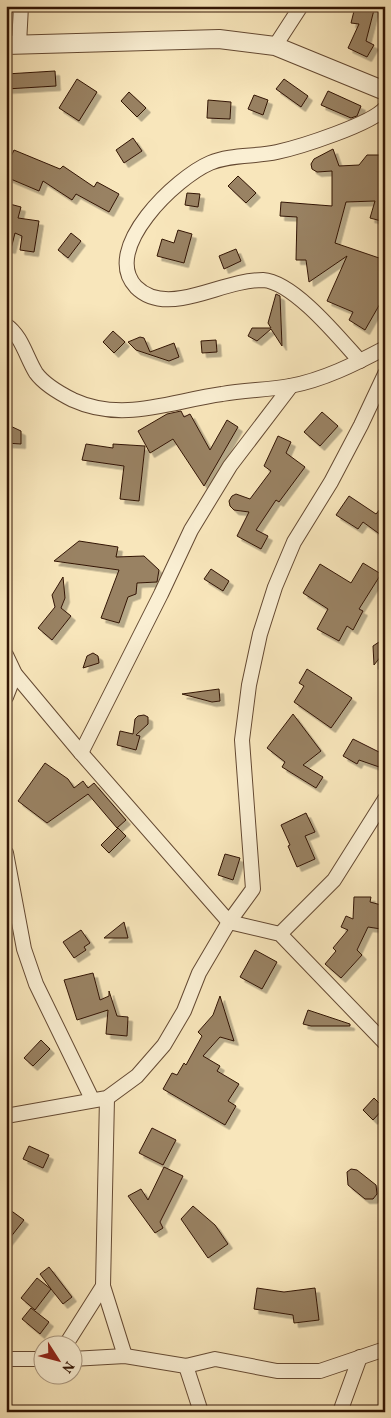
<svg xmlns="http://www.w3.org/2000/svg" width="391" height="1418" font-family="Vollkorn,serif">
<defs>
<filter id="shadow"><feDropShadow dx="4.5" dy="4.5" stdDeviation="0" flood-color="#0004"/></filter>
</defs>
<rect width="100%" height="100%" fill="#f8e6bb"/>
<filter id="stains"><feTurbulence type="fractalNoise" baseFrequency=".004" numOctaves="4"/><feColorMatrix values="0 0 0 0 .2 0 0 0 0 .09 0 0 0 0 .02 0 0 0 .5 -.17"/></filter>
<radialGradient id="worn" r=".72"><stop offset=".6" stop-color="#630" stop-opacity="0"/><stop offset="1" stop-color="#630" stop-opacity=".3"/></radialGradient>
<g fill="#998263" stroke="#321504" filter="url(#shadow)">
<polygon points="368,6 375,6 366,41 374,45 367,57 348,48 359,24 351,23 355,7 366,10"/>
<polygon points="55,71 56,86 6,89 6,74"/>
<polygon points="77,79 97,92 79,121 59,108"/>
<polygon points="284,79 308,96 301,107 276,89"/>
<polygon points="328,91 361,106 357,116 351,118 321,105"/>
<polygon points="129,92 146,108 137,117 121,101"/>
<polygon points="254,95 268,100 263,115 248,109"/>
<polygon points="208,100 231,102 230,119 207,118"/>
<polygon points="133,138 142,151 124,163 116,150"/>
<polygon points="333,149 339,166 359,165 367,155 385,155 385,222 370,218 375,201 346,202 335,243 385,260 385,295 365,330 349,320 353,312 327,301 347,256 309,282 306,260 296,260 297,217 280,216 281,202 332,206 332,171 317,172 312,169 311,164 314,159"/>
<polygon points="14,150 60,169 63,166 94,187 97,182 119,194 109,212 76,194 72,200 43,181 39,191 6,177 6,167"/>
<polygon points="238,176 256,193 246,203 228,186"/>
<polygon points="187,193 200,194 198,207 185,205"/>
<polygon points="6,203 21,207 18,218 39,221 34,252 20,250 22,236 15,233 11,249 6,248"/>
<polygon points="178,230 192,234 184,263 157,256 162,239 174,243"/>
<polygon points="71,233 81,241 68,258 58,250"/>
<polygon points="236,249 241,261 224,269 219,256"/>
<polygon points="276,294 280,296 282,346 271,329 257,341 248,336 252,328 271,328 268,323"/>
<polygon points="113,331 125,342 114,353 103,342"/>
<polygon points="140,337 144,338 150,352 174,343 179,357 169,361 136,350 128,342"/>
<polygon points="216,340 217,352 202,353 201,341"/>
<polygon points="181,411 184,417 190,414 210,450 227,420 238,427 204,486 173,439 150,453 138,431 167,414"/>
<polygon points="322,412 338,426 320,446 304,432"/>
<polygon points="6,424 21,431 21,444 6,443"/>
<polygon points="278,436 291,442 286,453 305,467 279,502 276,500 256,530 268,536 261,549 237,536 249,512 234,510 230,506 229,501 232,496 236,494 250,499 271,471 264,466"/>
<polygon points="86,444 113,448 113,444 145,446 139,501 120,499 124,466 82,460"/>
<polygon points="349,496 376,514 385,503 385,538 363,522 358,529 336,515"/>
<polygon points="79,541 118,547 116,557 144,556 159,570 157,582 137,583 136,594 128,597 119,623 101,618 119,570 54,561"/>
<polygon points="363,563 381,574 359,609 363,611 353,630 347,626 339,641 317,629 328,609 303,593 320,564 351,583"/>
<polygon points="211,569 229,581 223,591 204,579"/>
<polygon points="63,577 65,598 61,608 71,616 52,640 38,628 55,607 52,595"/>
<polygon points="385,638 385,651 374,665 373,646"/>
<polygon points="93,653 98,656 99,663 83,668 87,656"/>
<polygon points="307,669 352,698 331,728 294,702 304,686 299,683"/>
<polygon points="219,689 220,701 212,702 182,694"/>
<polygon points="293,714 321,751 303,765 323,777 316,788 282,767 285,762 267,748"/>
<polygon points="144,715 148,717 148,724 136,735 140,736 136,750 117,745 120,731 133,734 135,719 138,716"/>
<polygon points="353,739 385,755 385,769 359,760 357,764 343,756"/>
<polygon points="45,763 68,779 74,788 83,781 88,788 94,783 126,820 117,828 88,794 47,823 18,801"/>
<polygon points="306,813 315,832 305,836 315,859 297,867 288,846 290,845 281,825"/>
<polygon points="118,828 126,836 109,853 101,845"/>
<polygon points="225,854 240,858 233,880 218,875"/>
<polygon points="354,897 371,897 370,902 385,906 381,929 368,927 357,950 362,955 341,978 325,964 336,951 333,948 348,930 341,927 346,916 353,919"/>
<polygon points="124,922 128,938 104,938"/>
<polygon points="81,930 90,943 84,947 86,950 74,958 63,942"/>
<polygon points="255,950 277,962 262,989 240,977"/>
<polygon points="93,973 100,1000 109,996 109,991 117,1016 128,1017 127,1036 106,1034 108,1010 77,1020 64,980"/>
<polygon points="220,996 234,1041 220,1037 203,1056 220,1066 217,1071 239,1084 228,1101 236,1106 225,1125 163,1089 172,1073 177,1075 184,1063 186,1065 202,1036 198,1032 213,1015"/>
<polygon points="308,1010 350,1024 350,1026 311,1026 303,1024"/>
<polygon points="41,1040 50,1049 33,1066 24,1058"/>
<polygon points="374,1098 384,1108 373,1120 363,1110"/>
<polygon points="152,1128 176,1140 163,1165 139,1153"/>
<polygon points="29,1146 49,1155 43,1168 23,1159"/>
<polygon points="164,1167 183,1176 160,1222 163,1228 155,1233 128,1196 141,1189 148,1200"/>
<polygon points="351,1169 357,1170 376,1185 377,1194 373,1199 365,1199 348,1185 347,1172"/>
<polygon points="193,1206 215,1225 228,1244 208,1258 181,1219"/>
<polygon points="6,1207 24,1220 6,1243"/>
<polygon points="49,1267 72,1297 63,1304 51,1289 35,1310 21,1298 37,1278 51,1289 40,1274"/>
<polygon points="257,1288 284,1292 315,1288 319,1320 294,1323 293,1315 254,1309"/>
<polygon points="31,1308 49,1322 40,1334 22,1319"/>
</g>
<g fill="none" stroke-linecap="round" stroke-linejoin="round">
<g stroke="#644932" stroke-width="16">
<g id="minor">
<polyline points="19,44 21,6"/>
<polyline points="275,46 301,6"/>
<path d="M6 325C22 336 26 357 36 373 44 384 61 394 73 400 123 423 171 401 222 394 244 390 268 390 290 386 323 380 355 364 385 348"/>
<path d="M360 361C340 339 294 282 263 280 236 280 208 294 182 298 165 301 148 299 136 287 100 249 177 177 210 163 231 154 255 157 277 152 300 147 372 124 385 108"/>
<polyline points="6,655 15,674 81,753 229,922 253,889 242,740 249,685 260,634 275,587 294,542 331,482 361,425 385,374"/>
<polyline points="6,697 15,674"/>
<polyline points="81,753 161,594 191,530 230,466 291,386"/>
<polyline points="6,853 24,949 36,984 92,1099"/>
<polyline points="280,934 334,880 385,799"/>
<polyline points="107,1098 103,1286 125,1356"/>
<polyline points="6,1116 107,1098 137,1076 164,1045 184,1011 199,973 229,922 280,934 385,1043"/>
<polyline points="65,1346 103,1286"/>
<polyline points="6,1359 42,1359"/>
<polyline points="72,1359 125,1356 186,1366 215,1359 277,1371 320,1371 385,1349"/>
<polyline points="186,1366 201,1412"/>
<polyline points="340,1412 360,1357"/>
</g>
</g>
<g stroke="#644932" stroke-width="20">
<polyline id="tertiary" points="6,45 219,39 275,46 385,91"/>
</g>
<use href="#minor" stroke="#faefd3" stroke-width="14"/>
<use href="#tertiary" stroke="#faefd3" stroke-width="18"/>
</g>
<rect width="391" height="1418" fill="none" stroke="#f8e6bb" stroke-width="25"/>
<rect x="8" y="8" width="376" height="1403" fill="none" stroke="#321504" stroke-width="2.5"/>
<rect x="12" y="12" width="366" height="1393" fill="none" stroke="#321504"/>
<g transform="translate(58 1360) rotate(126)"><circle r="24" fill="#faefd3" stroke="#aa9880"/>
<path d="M0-4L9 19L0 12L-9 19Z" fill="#8f2418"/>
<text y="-8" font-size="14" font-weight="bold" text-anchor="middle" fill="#321504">N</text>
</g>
<rect width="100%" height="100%" filter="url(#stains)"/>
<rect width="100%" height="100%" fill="url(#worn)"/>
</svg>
